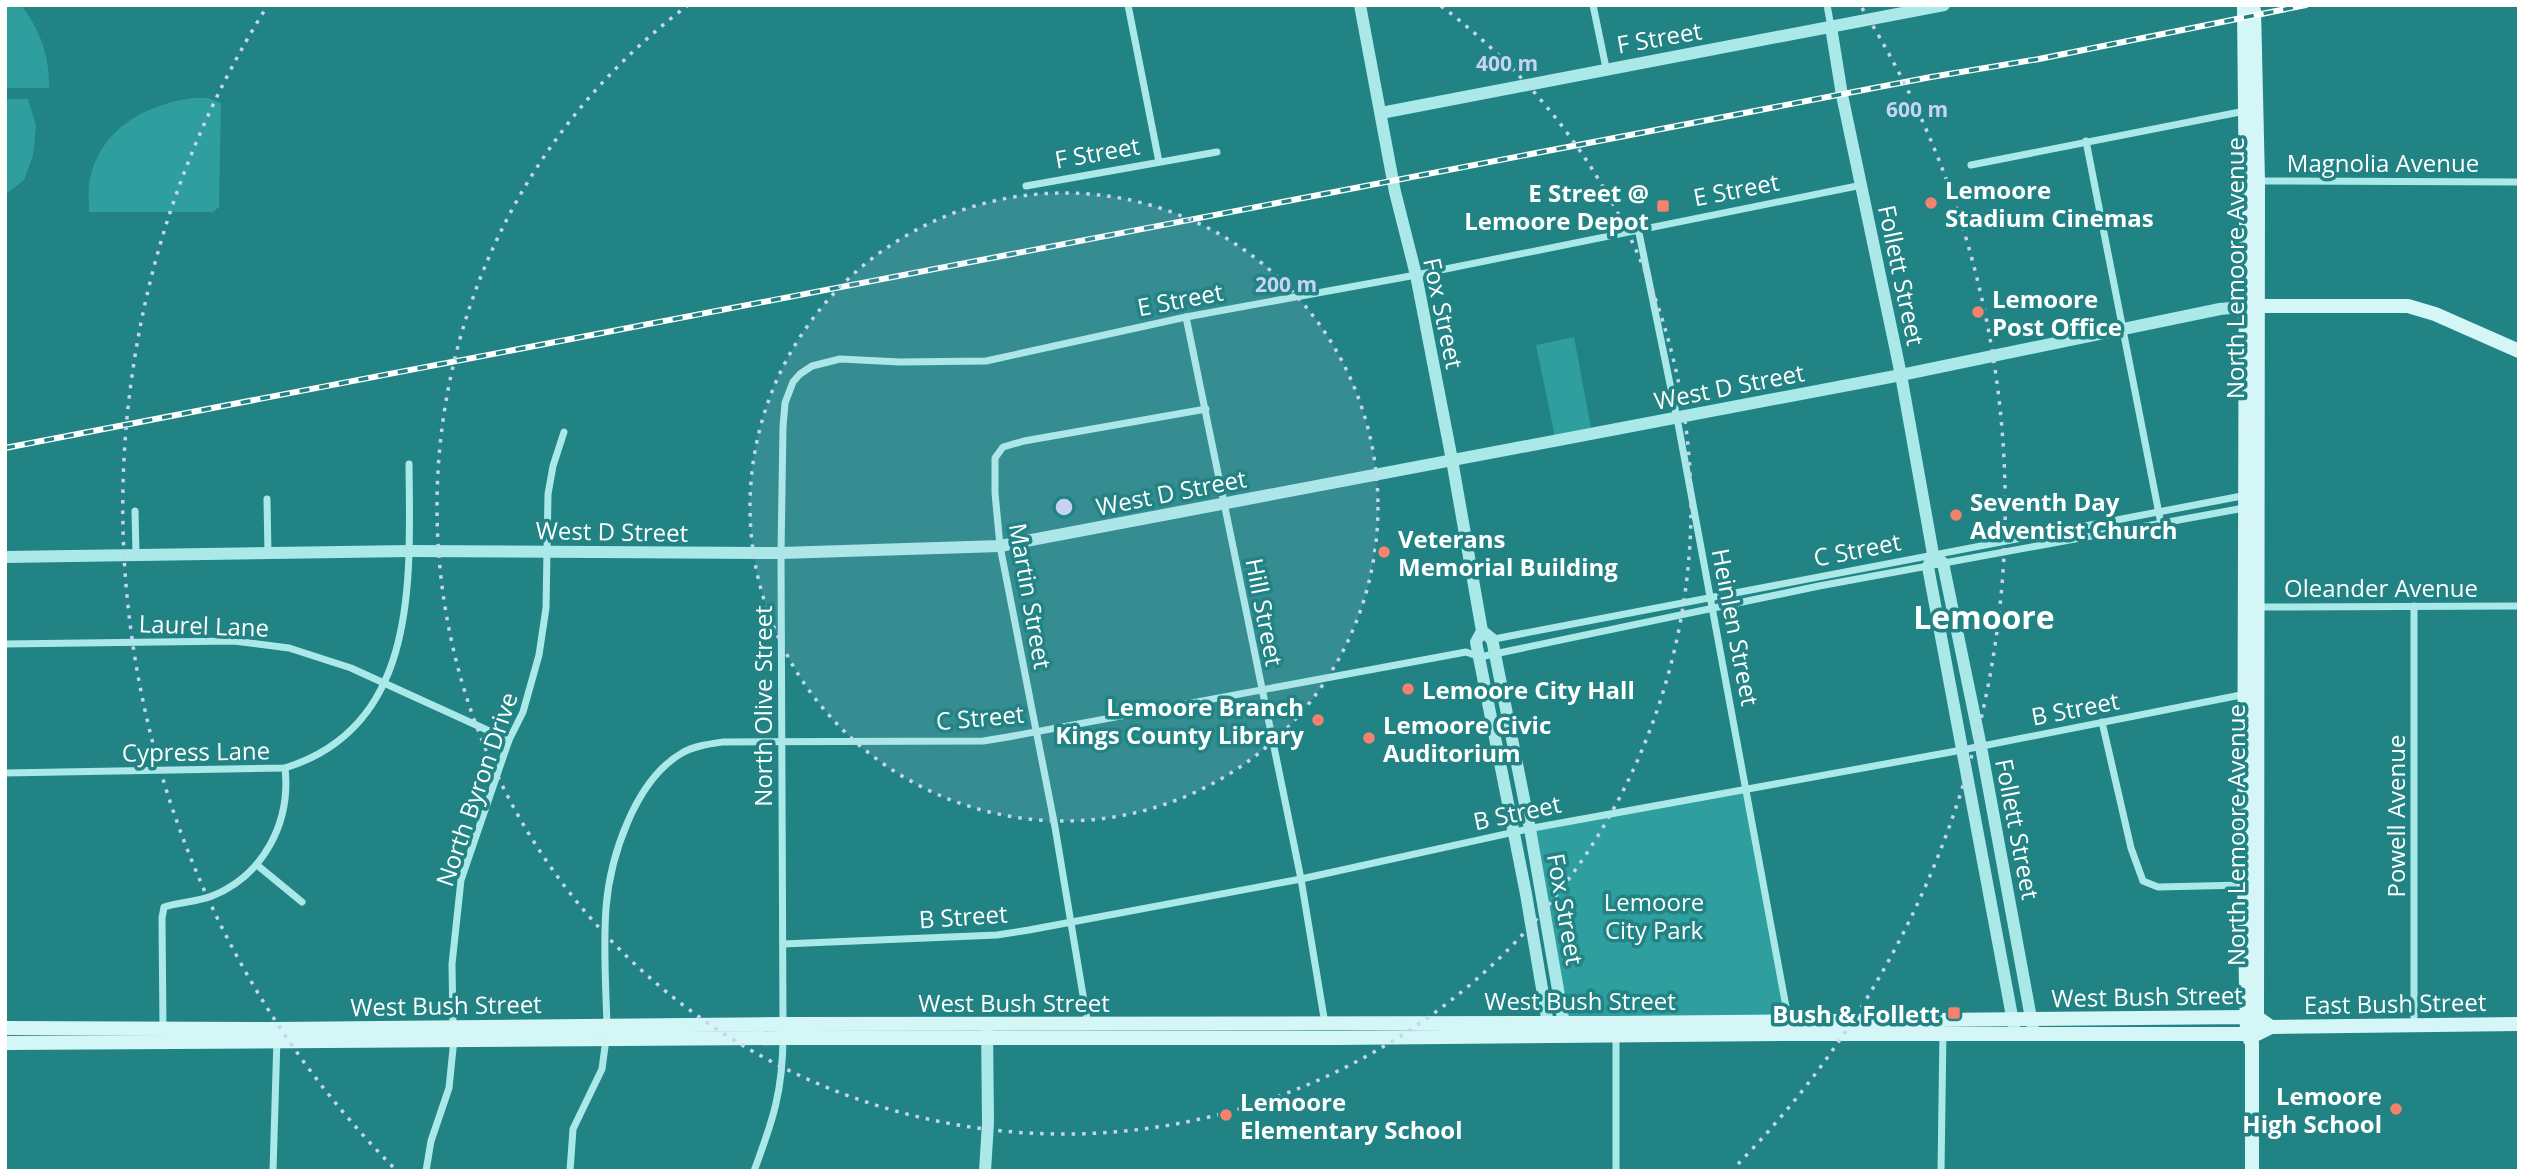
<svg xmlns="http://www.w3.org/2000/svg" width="2524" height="1176" font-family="'Open Sans',sans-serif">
<rect width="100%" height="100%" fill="#228384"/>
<g fill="#2f9e9e">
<path d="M5 5H21C40 29 50 58 49 88H5Z"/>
<path d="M193 98H208L221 103 219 207 213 212H89C89 203 88 193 89 185 97 131 143 105 193 98Z"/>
<polygon points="5,99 28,99 36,126 33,156 24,180 5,195"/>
<polygon points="1574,337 1592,433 1556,442 1536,345"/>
<polygon points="1745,789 1789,1021 1564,1024 1530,829"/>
</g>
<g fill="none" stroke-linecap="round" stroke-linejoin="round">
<g stroke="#aae9e8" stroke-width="7">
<polyline points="1128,5 1159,162"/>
<polyline points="1593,5 1606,68"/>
<polyline points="1827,5 1831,27"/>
<polyline points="2086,141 2161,524"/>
<polyline points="1971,165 2245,111"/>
<polyline points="2257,181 2519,182"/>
<polyline points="1026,186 1217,152"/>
<polyline points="1638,228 1677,418 1789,1023"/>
<polyline points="1186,317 1301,879 1325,1024"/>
<polyline points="267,499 268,554"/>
<polyline points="135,511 136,555"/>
<polyline points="2414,606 2414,1025"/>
<polyline points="2257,607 2519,606"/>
<polyline points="1489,640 2247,495"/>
<polyline points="5,644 234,641 289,648 351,668 509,740"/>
<polyline points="2102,722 2131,848 2143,881 2158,887 2245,885"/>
<path d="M5 773 285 768C420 726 410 578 409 464"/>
<polyline points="257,865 302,902"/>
<polyline points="783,944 997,935 1029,930 1301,879 1533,828 1962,750 2246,694"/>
<polyline points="783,1024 781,553 783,427 785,403 793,382 800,374 812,366 840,359 900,362 986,361 1186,317 1416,275 1862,185"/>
<polyline points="1088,1025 1055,827 1000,546 995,493 995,458 1003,447 1024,441 1206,409"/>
<polyline points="453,1027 452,964 461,880 509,740 523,712 539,655 546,608 548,494 553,466 564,432"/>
<path d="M607 1027C606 988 603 948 606 908 610 857 635 780 682 753 694 746 709 744 723 742L983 741 1008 737 1466 652 1480 657 1819 586 2244 508"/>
<path d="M163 1030 162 918 164 907C180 902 197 902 212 896 264 875 291 822 285 768"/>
<polyline points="273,1171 277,1038"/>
<polyline points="426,1171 431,1141 449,1088 454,1039"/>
<polyline points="570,1171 573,1129 602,1069 606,1039"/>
<path d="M754 1171C773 1120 783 1091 783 1036"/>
<polyline points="1616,1171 1616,1035"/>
<polyline points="1941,1171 1943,1031"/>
</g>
<g stroke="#aae9e8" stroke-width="12">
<polyline points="1360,5 1395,192 1416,275 1452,460 1482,631 1476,642 1526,894 1548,1024 1558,1036 1564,1024 1530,829 1492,639 1482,631"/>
<polyline points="1831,27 1842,95 1901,375 1933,554 1943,563 1981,747 2033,1029"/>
<polyline points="1381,113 1944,5"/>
<polyline points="1933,554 1928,567 2014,1027"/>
<polyline points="5,557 410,551 781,553 1000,546 1901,375 2220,309 2253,306"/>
<polyline points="985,1171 988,1123 987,1024"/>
</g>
<g stroke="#d5f6f7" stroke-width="14">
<polyline points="2244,5 2246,209 2244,885 2247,1034 2252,1043 2252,1171"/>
<polyline points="2254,10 2258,181 2257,1026"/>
<polyline points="2256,306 2408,306 2435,314 2519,351"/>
<polyline points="5,1028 277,1029 783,1024 1616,1023 2247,1017 2258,1018 2271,1027"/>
<polyline points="5,1043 783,1038 1335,1038 1792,1034 2257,1034 2271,1027 2519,1024"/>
</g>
<g stroke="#fff" stroke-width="6">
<polyline id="rail" points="5,448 1931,77 2039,59 2306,5"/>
</g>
<use href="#rail" stroke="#228384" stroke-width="3.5" stroke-dasharray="10" stroke-linecap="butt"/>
</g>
<circle cx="1064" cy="507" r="314" fill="#c6d3f5" fill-opacity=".12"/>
<g fill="none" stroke="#c6d3f5" stroke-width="3.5" stroke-dasharray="3.5 7">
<circle cx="1064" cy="507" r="314"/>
<path d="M1441 6A627 627 0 1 1 687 6"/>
<path d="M393 1167A941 941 0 0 1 266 8M1862 8A941 941 0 0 1 1735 1167"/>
</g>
<g fill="#f4826c" stroke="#228384" stroke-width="2.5">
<circle cx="1931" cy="203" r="7"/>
<rect x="1656" y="199" width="14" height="14" rx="3.5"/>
<circle cx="1978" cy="312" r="7"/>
<circle cx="1956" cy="515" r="7"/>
<circle cx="1384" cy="552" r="7"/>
<circle cx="1408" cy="689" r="7"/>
<circle cx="1318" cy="720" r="7"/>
<circle cx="1369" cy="738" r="7"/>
<rect x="1947" y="1006" width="14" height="14" rx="3.5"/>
<circle cx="2396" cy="1109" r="7"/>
<circle cx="1226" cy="1115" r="7"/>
</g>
<g text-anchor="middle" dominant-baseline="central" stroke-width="7" stroke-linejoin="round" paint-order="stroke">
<g font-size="24" fill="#fff" stroke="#228384">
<text transform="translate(1659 37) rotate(-10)">F Street</text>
<text transform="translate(1097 152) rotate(-10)">F Street</text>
<text x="2383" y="162">Magnolia Avenue</text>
<text transform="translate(1736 189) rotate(-11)">E Street</text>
<text transform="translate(2234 268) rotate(-90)">North Lemoore Avenue</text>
<text transform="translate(1902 275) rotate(78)">Follett Street</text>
<text transform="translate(1180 299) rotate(-11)">E Street</text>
<text transform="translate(1444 313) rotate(78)">Fox Street</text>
<text transform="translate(1729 386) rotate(-11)">West D Street</text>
<text transform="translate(1171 492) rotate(-11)">West D Street</text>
<text transform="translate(612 531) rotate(1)">West D Street</text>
<text transform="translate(1857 549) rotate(-11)">C Street</text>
<text x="2381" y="587">Oleander Avenue</text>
<text transform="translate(1031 596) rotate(80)">Martin Street</text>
<text transform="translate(1265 612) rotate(79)">Hill Street</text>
<text transform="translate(204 625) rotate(2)">Laurel Lane</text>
<text transform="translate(1736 627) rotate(79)">Heinlen Street</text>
<text transform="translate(762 706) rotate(-90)">North Olive Street</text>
<text transform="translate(2075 708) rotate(-11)">B Street</text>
<text transform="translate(980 717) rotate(-5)">C Street</text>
<text transform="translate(196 751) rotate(-1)">Cypress Lane</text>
<text transform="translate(476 789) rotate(-71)">North Byron Drive</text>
<text transform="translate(1517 812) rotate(-12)">B Street</text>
<text transform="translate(2395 816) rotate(-90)">Powell Avenue</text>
<text transform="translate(2018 829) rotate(79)">Follett Street</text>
<text transform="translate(2235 835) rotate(-90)">North Lemoore Avenue</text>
<text transform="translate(1566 909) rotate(80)">Fox Street</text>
<text transform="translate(963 916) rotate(-4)">B Street</text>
<text transform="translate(2147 996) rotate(-1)">West Bush Street</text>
<text x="1580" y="1000">West Bush Street</text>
<text x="1014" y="1002">West Bush Street</text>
<text transform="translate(2395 1003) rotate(-1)">East Bush Street</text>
<text transform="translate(446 1005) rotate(-1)">West Bush Street</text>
</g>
<g font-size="24" font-weight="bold" fill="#fff" stroke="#228384" text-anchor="start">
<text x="1945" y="189">Lemoore<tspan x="1945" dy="28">Stadium Cinemas</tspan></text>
<text x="1649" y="192" text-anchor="end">E Street @<tspan x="1649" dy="28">Lemoore Depot</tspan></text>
<text x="1992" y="298">Lemoore<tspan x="1992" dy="28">Post Office</tspan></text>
<text x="1970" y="501">Seventh Day<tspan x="1970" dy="28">Adventist Church</tspan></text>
<text x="1398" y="538">Veterans<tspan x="1398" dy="28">Memorial Building</tspan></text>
<text x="1422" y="689">Lemoore City Hall</text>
<text x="1304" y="706" text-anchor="end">Lemoore Branch<tspan x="1304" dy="28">Kings County Library</tspan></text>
<text x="1383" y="724">Lemoore Civic<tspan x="1383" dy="28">Auditorium</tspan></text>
<text x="1940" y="1013" text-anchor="end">Bush &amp; Follett</text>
<text x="2382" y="1095" text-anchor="end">Lemoore<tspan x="2382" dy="28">High School</tspan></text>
<text x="1240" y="1101">Lemoore<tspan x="1240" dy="28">Elementary School</tspan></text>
</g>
<g font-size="24" fill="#fdffff" stroke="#228384">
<text x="1654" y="901">Lemoore<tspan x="1654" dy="28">City Park</tspan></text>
</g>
<g font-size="32" font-weight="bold" fill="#fff" stroke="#228384">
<text x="1984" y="616">Lemoore</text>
</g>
</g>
<circle cx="1064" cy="507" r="10" fill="#c6d3f5" stroke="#228384" stroke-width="3.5"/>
<g font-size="21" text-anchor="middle" font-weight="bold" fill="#c6d3f5" stroke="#228384" stroke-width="7" stroke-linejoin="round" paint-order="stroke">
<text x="1507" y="71">400 m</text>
<text x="1917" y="117">600 m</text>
<text x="1286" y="292">200 m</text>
</g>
<rect width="2524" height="1176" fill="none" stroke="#ffffff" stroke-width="14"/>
</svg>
